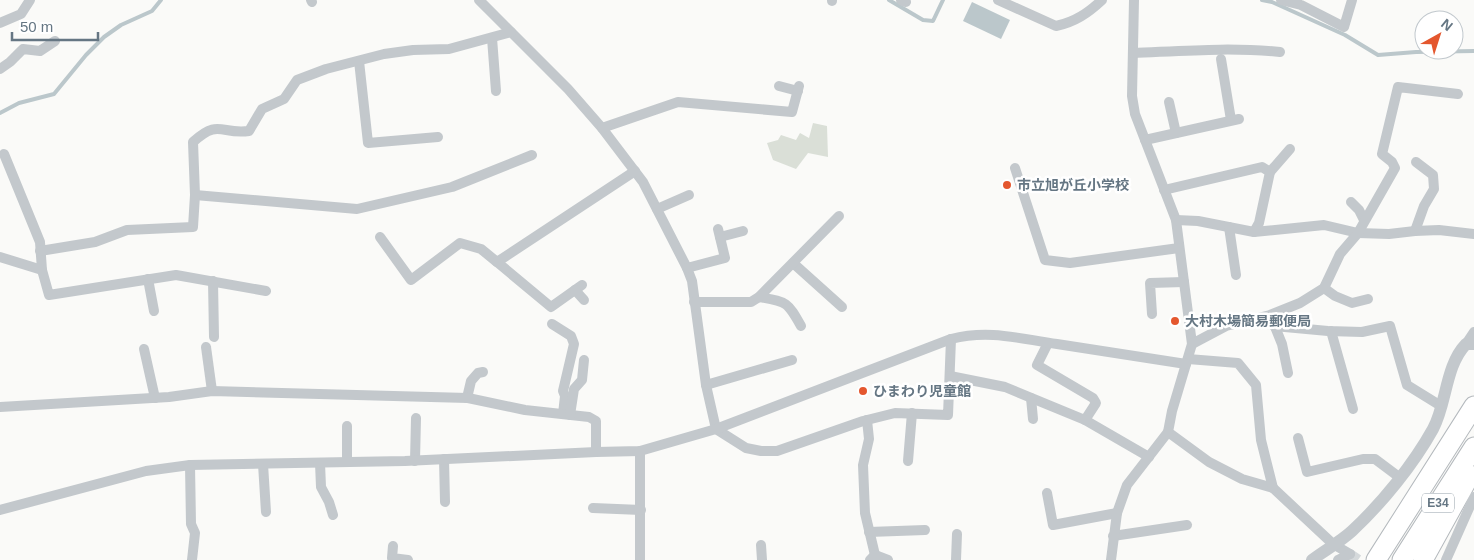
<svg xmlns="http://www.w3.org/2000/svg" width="1474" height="560" font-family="Helvetica,'Noto Sans JP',sans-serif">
<rect width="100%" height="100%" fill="#fafaf8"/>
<polygon fill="#dadfd7" points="813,123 827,126 828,157 808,153 796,169 773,160 767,143 778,140 781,135 796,140 800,133 809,138"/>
<polygon fill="#bbc7cb" points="972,2 1010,20 1001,39 963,21"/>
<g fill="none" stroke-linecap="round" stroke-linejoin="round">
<g stroke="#bbc7cb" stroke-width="4">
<polyline points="889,0 923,20 933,21 943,0"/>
<polyline points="1262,0 1272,2 1345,35 1378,55 1416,52 1474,51"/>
<polyline points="0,113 19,103 54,94 86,55 104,37 121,25 152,11 161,0"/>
</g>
<polyline stroke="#d5d9db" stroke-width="10" stroke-dasharray="10 5" stroke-linecap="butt" points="1350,554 1359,560"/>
<g stroke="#b4b9bd" stroke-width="21">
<g id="motorway">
<polyline points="1376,560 1474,406"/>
<polyline points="1402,560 1474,447"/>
<polyline points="1423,560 1470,475"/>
</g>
</g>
<g stroke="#c3c8cc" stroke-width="10">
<polyline points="311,0 312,2"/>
<polyline points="479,0 568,89 602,128 643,182 687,268 692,281 706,385 716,429 746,448 761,451 777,451 863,421 895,413 948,415 951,339"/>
<polyline points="901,0 906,2"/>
<path d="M998 0 1056 26C1075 22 1088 13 1102 0"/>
<polyline points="1134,0 1132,96 1135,114 1176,220 1192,344 1172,411 1168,432 1209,462 1242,479 1273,488 1333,544 1350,554"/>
<polyline points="1281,0 1301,5 1344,27 1352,0"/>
<polyline points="832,1 832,0"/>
<polyline points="0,23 21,14 30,0"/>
<polyline points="492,38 496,91"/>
<path d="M1133 53C1182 51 1231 47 1280 52"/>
<polyline points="1221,59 1231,120"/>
<polyline points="359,61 368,143 438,137"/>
<polyline points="0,69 10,62 23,49 40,51 55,41"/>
<polyline points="779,86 798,91"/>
<polyline points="1169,102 1176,133"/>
<polyline points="602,128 678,102 792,112 799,86"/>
<polyline points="1145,140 1239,119"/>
<polyline points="4,154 40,242 42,270 49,295 176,275 266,291"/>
<polyline points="1015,168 1045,260 1070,263 1179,248"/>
<polyline points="1270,172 1290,149"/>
<polyline points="1164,190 1262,167 1270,172 1259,223 1254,232"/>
<polyline points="195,195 357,209 452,187 532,155"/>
<polyline points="1351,202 1359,210 1364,220"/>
<polyline points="657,209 689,195"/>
<polyline points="1176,220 1198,221 1254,232 1324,225 1358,233 1389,234 1415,231 1439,230 1474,234"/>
<polyline points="1229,227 1236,275"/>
<polyline points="1415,231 1424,206 1434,189 1433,175 1416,162"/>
<polyline points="380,237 411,280 460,243 481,249 497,262"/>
<polyline points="720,237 743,231"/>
<path d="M40 251 95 242 127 230 193 227 195 195 193 142C219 118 221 135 249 131L262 109 284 99 297 80 326 69 384 54 413 50 449 49 511 32"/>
<polyline points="0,257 42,270"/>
<polyline points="793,263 842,307"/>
<polyline points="687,268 725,258 718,229"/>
<polyline points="148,279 154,311"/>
<polyline points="213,281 214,337"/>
<polyline points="582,285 551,307 497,262 635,171"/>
<polyline points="1324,288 1335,296 1352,303 1368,299"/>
<polyline points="575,290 584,300"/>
<path d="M759 297C787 302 787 301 801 326"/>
<polyline points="694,302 751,302 759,297 839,216"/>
<polyline points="1152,314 1150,283 1184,282"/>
<polyline points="1273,322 1282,344 1288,373"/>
<polyline points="552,324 571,336 574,344 563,391 565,396 563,414"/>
<polyline points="1274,326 1328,331 1362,332 1390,326 1407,385 1441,406"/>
<polyline points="1331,331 1353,409"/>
<polyline points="1048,343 1037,365 1093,398 1096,403 1085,420 1149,457"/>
<polyline points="1192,344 1226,326 1270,315 1300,303 1324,288 1340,254 1358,233 1395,168 1392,162 1382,154 1398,87 1458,94"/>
<polyline points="1466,344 1474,332"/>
<polyline points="206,347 212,391"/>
<polyline points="144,349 155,398"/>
<polyline points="1188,359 1238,363 1256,385 1261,440 1273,488"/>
<polyline points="950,376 1005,387 1085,420"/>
<polyline points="706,385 792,360"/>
<polyline points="467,398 471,381 478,373 483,372"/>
<polyline points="1031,398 1033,419"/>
<polyline points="0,407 169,397 212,391 468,398 525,410 589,417 596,421 596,452"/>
<polyline points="570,415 574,389 582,380 584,360"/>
<polyline points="867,420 869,439 863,465 865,513 875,555"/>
<polyline points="1298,438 1307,472 1363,459 1375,459 1399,477"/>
<polyline points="640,451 640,560"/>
<polyline points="444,459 445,502"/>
<polyline points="415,461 416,418"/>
<polyline points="908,461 912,413"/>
<polyline points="347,462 347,426"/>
<polyline points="320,463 321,487 329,502 333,515"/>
<polyline points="263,464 266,512"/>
<polyline points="190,465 191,524 195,533 192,560"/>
<polyline points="1047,493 1053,525 1117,513"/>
<polyline points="593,508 641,510"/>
<path d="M0 510 146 471 190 465 405 461 596 452 640 451 716 429 951 339C990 329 1020 339 1057 344 1100 351 1143 357 1186 364"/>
<polyline points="869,532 925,530"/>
<polyline points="1113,536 1187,525"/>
<polyline points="761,545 762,560"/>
<polyline points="393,546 392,558 408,560"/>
<polyline points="870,560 875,555 888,560"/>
<polyline points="956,560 957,534"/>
<polyline points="1111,560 1117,513 1127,485 1168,432"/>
<polyline points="1338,560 1350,554"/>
<polyline points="1446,560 1474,497"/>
</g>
<path stroke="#c3c8cc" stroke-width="12" d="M1312 560C1325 550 1340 542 1352 531 1382 503 1413 465 1433 429 1447 403 1445 366 1466 344H1474"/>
<use href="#motorway" stroke="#fff" stroke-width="19"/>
</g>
<g fill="#e4572e" stroke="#fff" stroke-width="2">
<circle cx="1007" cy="185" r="5"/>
<circle cx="1175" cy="321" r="5"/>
<circle cx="863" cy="391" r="5"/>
</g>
<g text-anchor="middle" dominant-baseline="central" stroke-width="5" stroke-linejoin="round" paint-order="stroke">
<rect fill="#fff" stroke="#939fa8" stroke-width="1" x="1422" y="493.5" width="32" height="19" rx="4"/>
<g font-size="12" font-weight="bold" fill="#657683">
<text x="1438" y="503">E34</text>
</g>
<g font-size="14" font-weight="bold" fill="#657683" stroke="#fff" text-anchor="start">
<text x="1017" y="185">市立旭が丘小学校</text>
<text x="1185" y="321">大村木場簡易郵便局</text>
<text x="873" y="391">ひまわり児童館</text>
</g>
</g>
<g transform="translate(1439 35) rotate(39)"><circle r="24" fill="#ffffff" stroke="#c1c8cd"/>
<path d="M0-4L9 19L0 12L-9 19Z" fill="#e4572e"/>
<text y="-8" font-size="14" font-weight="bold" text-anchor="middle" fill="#657683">N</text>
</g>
<path d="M12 32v8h86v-8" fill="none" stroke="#657683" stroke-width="2.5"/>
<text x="20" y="32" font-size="15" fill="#657683" stroke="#ffffff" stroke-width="4" paint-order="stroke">50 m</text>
</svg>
